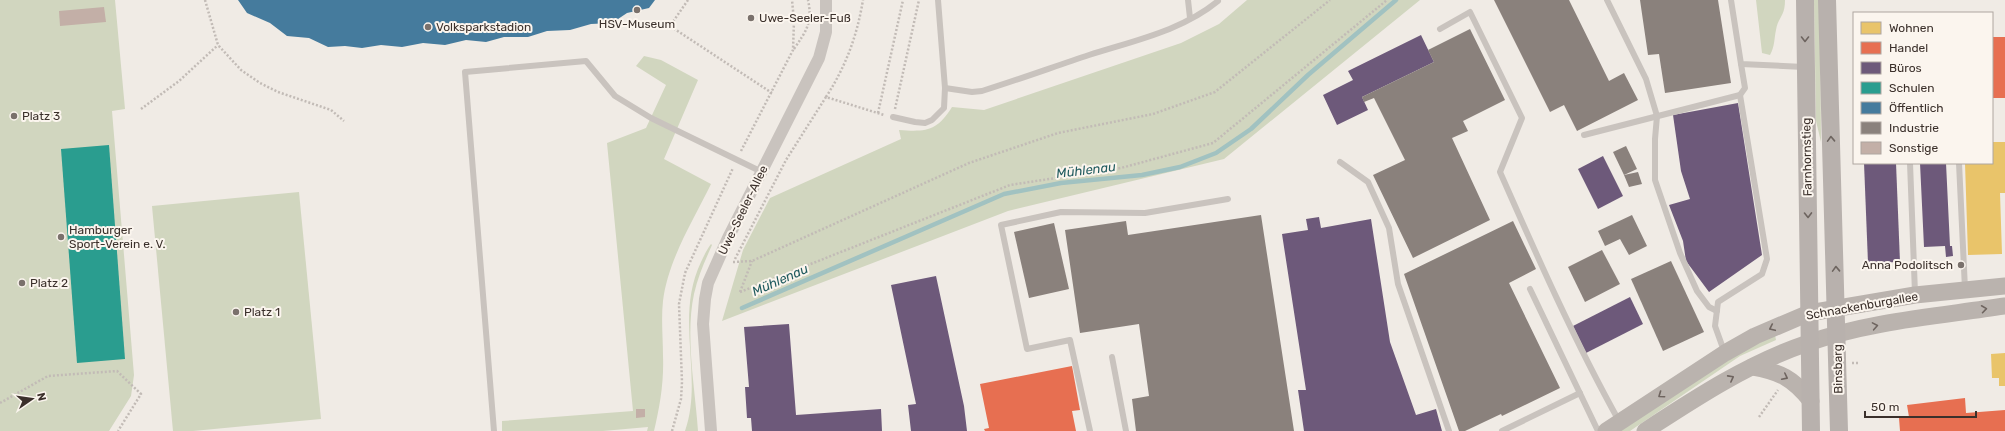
<svg xmlns="http://www.w3.org/2000/svg" width="2005" height="431" font-family="Rubik,sans-serif">
<rect width="100%" height="100%" fill="#f0ebe5"/>
<g fill="#d1d6bf">
<polygon points="0,0 115,0 125,109 112,111 134,375 131,396 109,431 0,431"/>
<path d="M1247 0H1420L1224 159 1008 211 722 321 743 250 770 198 901 139 899 130C927 132 937 131 952 107L984 110 1181 43 1219 24Z"/>
<path d="M1756 0H1785C1785 17 1778 17 1776 30 1774 39 1775 46 1770 55L1762 53Z"/>
<polygon points="1814,0 1820,0 1821,142 1816,121"/>
<path d="M644 56 661 60 698 80 664 159 711 184C693 221 668 260 663 301 661 319 663 338 663 356 664 382 660 406 654 431H647L648 427 603 431H502V421L633 411 607 143 646 128 666 85 636 66Z"/>
<polygon points="299,192 321,419 193,431 173,431 152,206"/>
<path d="M711 244 712 245C705 261 698 276 694 294 685 336 695 388 698 431H685C704 376 674 319 701 262 704 256 707 249 711 244Z"/>
<polygon points="1775,335 1776,340 1740,356 1630,431 1620,431 1727,359"/>
</g>
<g fill="#e9c46a">
<polygon points="1992,142 2005,142 2005,193 2000,193 2002,254 1968,255 1965,163 1992,163"/>
<polygon points="2005,353 2005,386 1999,386 1999,378 1992,378 1991,354"/>
</g>
<g fill="#e76f51">
<rect x="1992" y="37" width="13" height="61"/>
<polygon points="1072,366 1080,410 1072,411 1076,431 985,431 984,429 989,428 980,384"/>
<polygon points="1965,398 1966,413 2005,410 2005,431 1900,431 1899,418 1909,417 1907,405"/>
</g>
<g fill="#6d597a">
<polygon points="1421,35 1434,62 1362,97 1368,110 1337,125 1323,95 1353,80 1348,71"/>
<polygon points="1738,103 1762,255 1709,292 1686,261 1683,241 1669,205 1690,199 1681,171 1673,115"/>
<polygon points="1603,156 1623,196 1598,209 1578,169"/>
<polygon points="1864,163 1896,163 1900,262 1868,263"/>
<polygon points="1920,163 1946,163 1950,246 1952,246 1953,256 1946,257 1945,246 1924,247"/>
<polygon points="1319,217 1321,228 1371,219 1390,342 1416,415 1436,409 1442,431 1304,431 1298,390 1306,390 1282,234 1308,230 1306,219"/>
<polygon points="936,276 964,406 967,431 911,431 908,405 916,404 891,285"/>
<polygon points="1630,297 1643,324 1586,353 1573,326"/>
<polygon points="789,324 796,415 881,409 882,431 752,431 751,418 747,418 745,387 749,387 744,327"/>
</g>
<polygon fill="#2a9d8f" points="109,145 125,359 77,363 61,149"/>
<polygon fill="#457b9d" points="238,0 655,0 649,8 627,13 612,23 591,24 570,30 547,31 528,37 504,37 486,42 466,40 445,45 423,43 402,47 381,45 362,48 345,46 328,47 309,38 287,36 270,23 247,13"/>
<g fill="#8a817c">
<polygon points="1494,0 1569,0 1609,81 1624,73 1638,100 1577,131 1564,105 1550,112"/>
<polygon points="1640,0 1718,0 1731,83 1665,93 1659,54 1648,55"/>
<polygon points="1470,29 1505,100 1463,121 1468,131 1452,138 1490,220 1413,258 1373,175 1405,160 1374,98 1364,102 1362,97 1434,62 1428,50"/>
<polygon points="1626,146 1637,169 1624,175 1613,152"/>
<polygon points="1638,172 1642,184 1629,187 1624,175"/>
<polygon points="1261,215 1294,431 1136,431 1132,399 1149,396 1139,324 1080,333 1065,230 1126,221 1128,235"/>
<polygon points="1632,215 1647,246 1629,255 1620,239 1605,246 1598,231"/>
<polygon points="1513,221 1536,269 1509,283 1560,388 1502,416 1501,414 1465,431 1459,431 1404,274"/>
<polygon points="1054,223 1069,289 1029,298 1014,232"/>
<polygon points="1602,250 1620,284 1585,302 1568,267"/>
<polygon points="1671,261 1704,332 1663,351 1631,279"/>
</g>
<g fill="none" stroke-linecap="round" stroke-linejoin="round">
<polyline stroke="#a1c2c1" stroke-width="4.5" points="742,308 1004,194 1061,183 1142,175 1180,167 1216,153 1251,129 1308,75 1396,0"/>
</g>
<g fill="#c3afa7">
<polygon points="104,7 106,22 60,26 59,11"/>
<polygon points="636,409 645,409 645,417 636,418"/>
</g>
<g fill="none" stroke-linecap="round" stroke-linejoin="round">
<g stroke="#c2bbb6" stroke-width="2.5" stroke-dasharray="2 2" stroke-linecap="butt">
<polyline points="205,0 218,45 241,70 260,83 278,92 331,110 344,121"/>
<polyline points="688,0 670,26 772,93"/>
<path d="M794 49C806 31 813 23 808 0"/>
<path d="M826 97C846 66 857 36 863 0"/>
<polyline points="141,109 179,81 218,45"/>
<polyline points="895,109 919,0"/>
<polyline points="878,113 903,0"/>
<polyline points="741,151 793,50 794,21 792,0"/>
<polyline points="735,259 786,160 826,97 884,115"/>
<polyline points="733,262 752,261 969,163 1058,133 1153,114 1215,92 1330,0"/>
<polyline points="740,292 1010,185 1121,168 1213,143 1387,0"/>
<polyline points="740,292 752,261"/>
<polyline points="1852,363 1860,363"/>
<polyline points="0,403 48,376 117,371 141,394 118,431"/>
<polyline points="1759,417 1778,390"/>
<polyline points="672,431 681,399 682,382 679,304 685,273 733,168"/>
</g>
<g stroke="#c9c3be" stroke-width="6">
<polyline points="1188,0 1190,18"/>
<polyline points="1607,0 1646,79 1657,116 1655,139 1655,180 1680,253 1697,291 1709,307 1717,311"/>
<polyline points="1731,0 1741,64 1804,67"/>
<path d="M1440 29 1470 12 1522 118 1500 172C1537 256 1574 340 1619 421"/>
<path d="M945 88 972 92 982 91C1017 80 1053 67 1089 55 1132 41 1182 31 1218 1"/>
<polyline points="893,117 915,122 925,123 932,120 944,108 945,88 938,0"/>
<polyline points="1584,135 1740,95 1745,88 1741,64"/>
<polyline points="1340,162 1368,182 1389,228 1398,284 1449,431"/>
<polyline points="1910,163 1915,293"/>
<polyline points="1959,163 1965,289"/>
<polyline points="1530,289 1598,431"/>
<polyline points="1724,351 1715,326 1718,302 1762,274 1767,259 1740,95"/>
<polyline points="1112,357 1126,431"/>
<polyline points="494,431 465,72 586,61 615,96 651,118 762,172"/>
<polyline points="1090,431 1070,340 1027,349 1001,225 1061,212 1145,213 1228,199"/>
<polyline points="1502,431 1580,393"/>
</g>
<polyline stroke="#c9c3be" stroke-width="12" points="711,431 703,324 705,299 708,283 728,238 819,58 826,32 826,0"/>
<g stroke="#bab3ae" stroke-width="17">
<path d="M1752 367C1780 372 1793 378 1811 401"/>
<polyline points="1606,431 1725,353 1755,336 1809,313 1915,295 2005,286"/>
<path d="M1645 431C1697 397 1749 363 1808 343 1870 321 1940 316 2005 306"/>
</g>
<g stroke="#b8b1ad" stroke-width="18">
<polyline points="1805,0 1811,431"/>
<polyline points="1827,0 1839,431"/>
</g>
</g>
<defs><path id="oneway-chevron" d="M-2-3.5L2.5 0L-2 3.5" fill="none" stroke-width="1.6" stroke-linecap="round" stroke-linejoin="round"/></defs>
<g stroke="#6d645f">
<use href="#oneway-chevron" transform="translate(1805 39) rotate(90)"/>
<use href="#oneway-chevron" transform="translate(1831 139) rotate(-92)"/>
<use href="#oneway-chevron" transform="translate(1808 215) rotate(89)"/>
<use href="#oneway-chevron" transform="translate(1836 269) rotate(-92)"/>
</g>
<g stroke="#6e645f">
<use href="#oneway-chevron" transform="translate(1984 309) rotate(-8)"/>
<use href="#oneway-chevron" transform="translate(1875 326) rotate(-10)"/>
<use href="#oneway-chevron" transform="translate(1772 328) rotate(155)"/>
<use href="#oneway-chevron" transform="translate(1785 377) rotate(27)"/>
<use href="#oneway-chevron" transform="translate(1731 378) rotate(-28)"/>
<use href="#oneway-chevron" transform="translate(1661 395) rotate(145)"/>
</g>
<g fill="#7a716c" stroke="#fbf5ee" stroke-width="1.5">
<circle cx="637" cy="10" r="4"/>
<circle cx="751" cy="18" r="4"/>
<circle cx="428" cy="27" r="4"/>
<circle cx="14" cy="116" r="4"/>
<circle cx="61" cy="237" r="4"/>
<circle cx="1961" cy="265" r="4"/>
<circle cx="22" cy="283" r="4"/>
<circle cx="236" cy="312" r="4"/>
</g>
<g text-anchor="middle" dominant-baseline="central" stroke-width="4" stroke-linejoin="round" paint-order="stroke">
<g font-size="12" fill="#3b302b" stroke="#fbf5ee" text-anchor="start">
<text x="759" y="18">Uwe-Seeler-Fuß</text>
<text x="637" y="24" text-anchor="middle">HSV-Museum</text>
<text x="436" y="27">Volksparkstadion</text>
<text x="22" y="116">Platz 3</text>
<text x="69" y="230">Hamburger<tspan x="69" dy="14">Sport-Verein e. V.</tspan></text>
<text x="1953" y="265" text-anchor="end">Anna Podolitsch</text>
<text x="30" y="283">Platz 2</text>
<text x="244" y="312">Platz 1</text>
</g>
<g font-size="12" fill="#3b302b" stroke="#fbf5ee">
<text transform="translate(1807 157) rotate(-91)">Farnhornstieg</text>
<text transform="translate(743 210) rotate(-64)">Uwe-Seeler-Allee</text>
<text transform="translate(1862 306) rotate(-10)">Schnackenburgallee</text>
<text transform="translate(1838 369) rotate(-91)">Binsbarg</text>
</g>
<g font-size="13" font-style="italic" fill="#1f5a5e" stroke="#fbf5ee">
<text transform="translate(1086 170) rotate(-7)">Mühlenau</text>
<text transform="translate(780 280) rotate(-24)">Mühlenau</text>
</g>
</g>
<rect x="1853" y="12" width="140" height="152" fill="#fbf5ee" stroke="#aea6a0"/>
<rect x="1861" y="22" width="20" height="12" fill="#e9c46a" stroke="#aea6a0"/>
<text x="1889" y="32" font-size="12" fill="#3b302b">Wohnen</text>
<rect x="1861" y="42" width="20" height="12" fill="#e76f51" stroke="#aea6a0"/>
<text x="1889" y="52" font-size="12" fill="#3b302b">Handel</text>
<rect x="1861" y="62" width="20" height="12" fill="#6d597a" stroke="#aea6a0"/>
<text x="1889" y="72" font-size="12" fill="#3b302b">Büros</text>
<rect x="1861" y="82" width="20" height="12" fill="#2a9d8f" stroke="#aea6a0"/>
<text x="1889" y="92" font-size="12" fill="#3b302b">Schulen</text>
<rect x="1861" y="102" width="20" height="12" fill="#457b9d" stroke="#aea6a0"/>
<text x="1889" y="112" font-size="12" fill="#3b302b">Öffentlich</text>
<rect x="1861" y="122" width="20" height="12" fill="#8a817c" stroke="#aea6a0"/>
<text x="1889" y="132" font-size="12" fill="#3b302b">Industrie</text>
<rect x="1861" y="142" width="20" height="12" fill="#c3afa7" stroke="#aea6a0"/>
<text x="1889" y="152" font-size="12" fill="#3b302b">Sonstige</text>
<g transform="translate(32 399) rotate(77)" stroke="#fbf5ee" stroke-width="3" paint-order="stroke">
<path d="M0-3L7 15L0 10L-7 15Z" fill="#3b302b"/>
<text y="-6" font-size="11" font-weight="bold" text-anchor="middle" fill="#3b302b">N</text>
</g>
<path d="M1865 411v6h111v-6" fill="none" stroke="#3b302b" stroke-width="2"/>
<text x="1871" y="411" font-size="12" fill="#3b302b" stroke="#fbf5ee" stroke-width="3" paint-order="stroke">50 m</text>
</svg>
